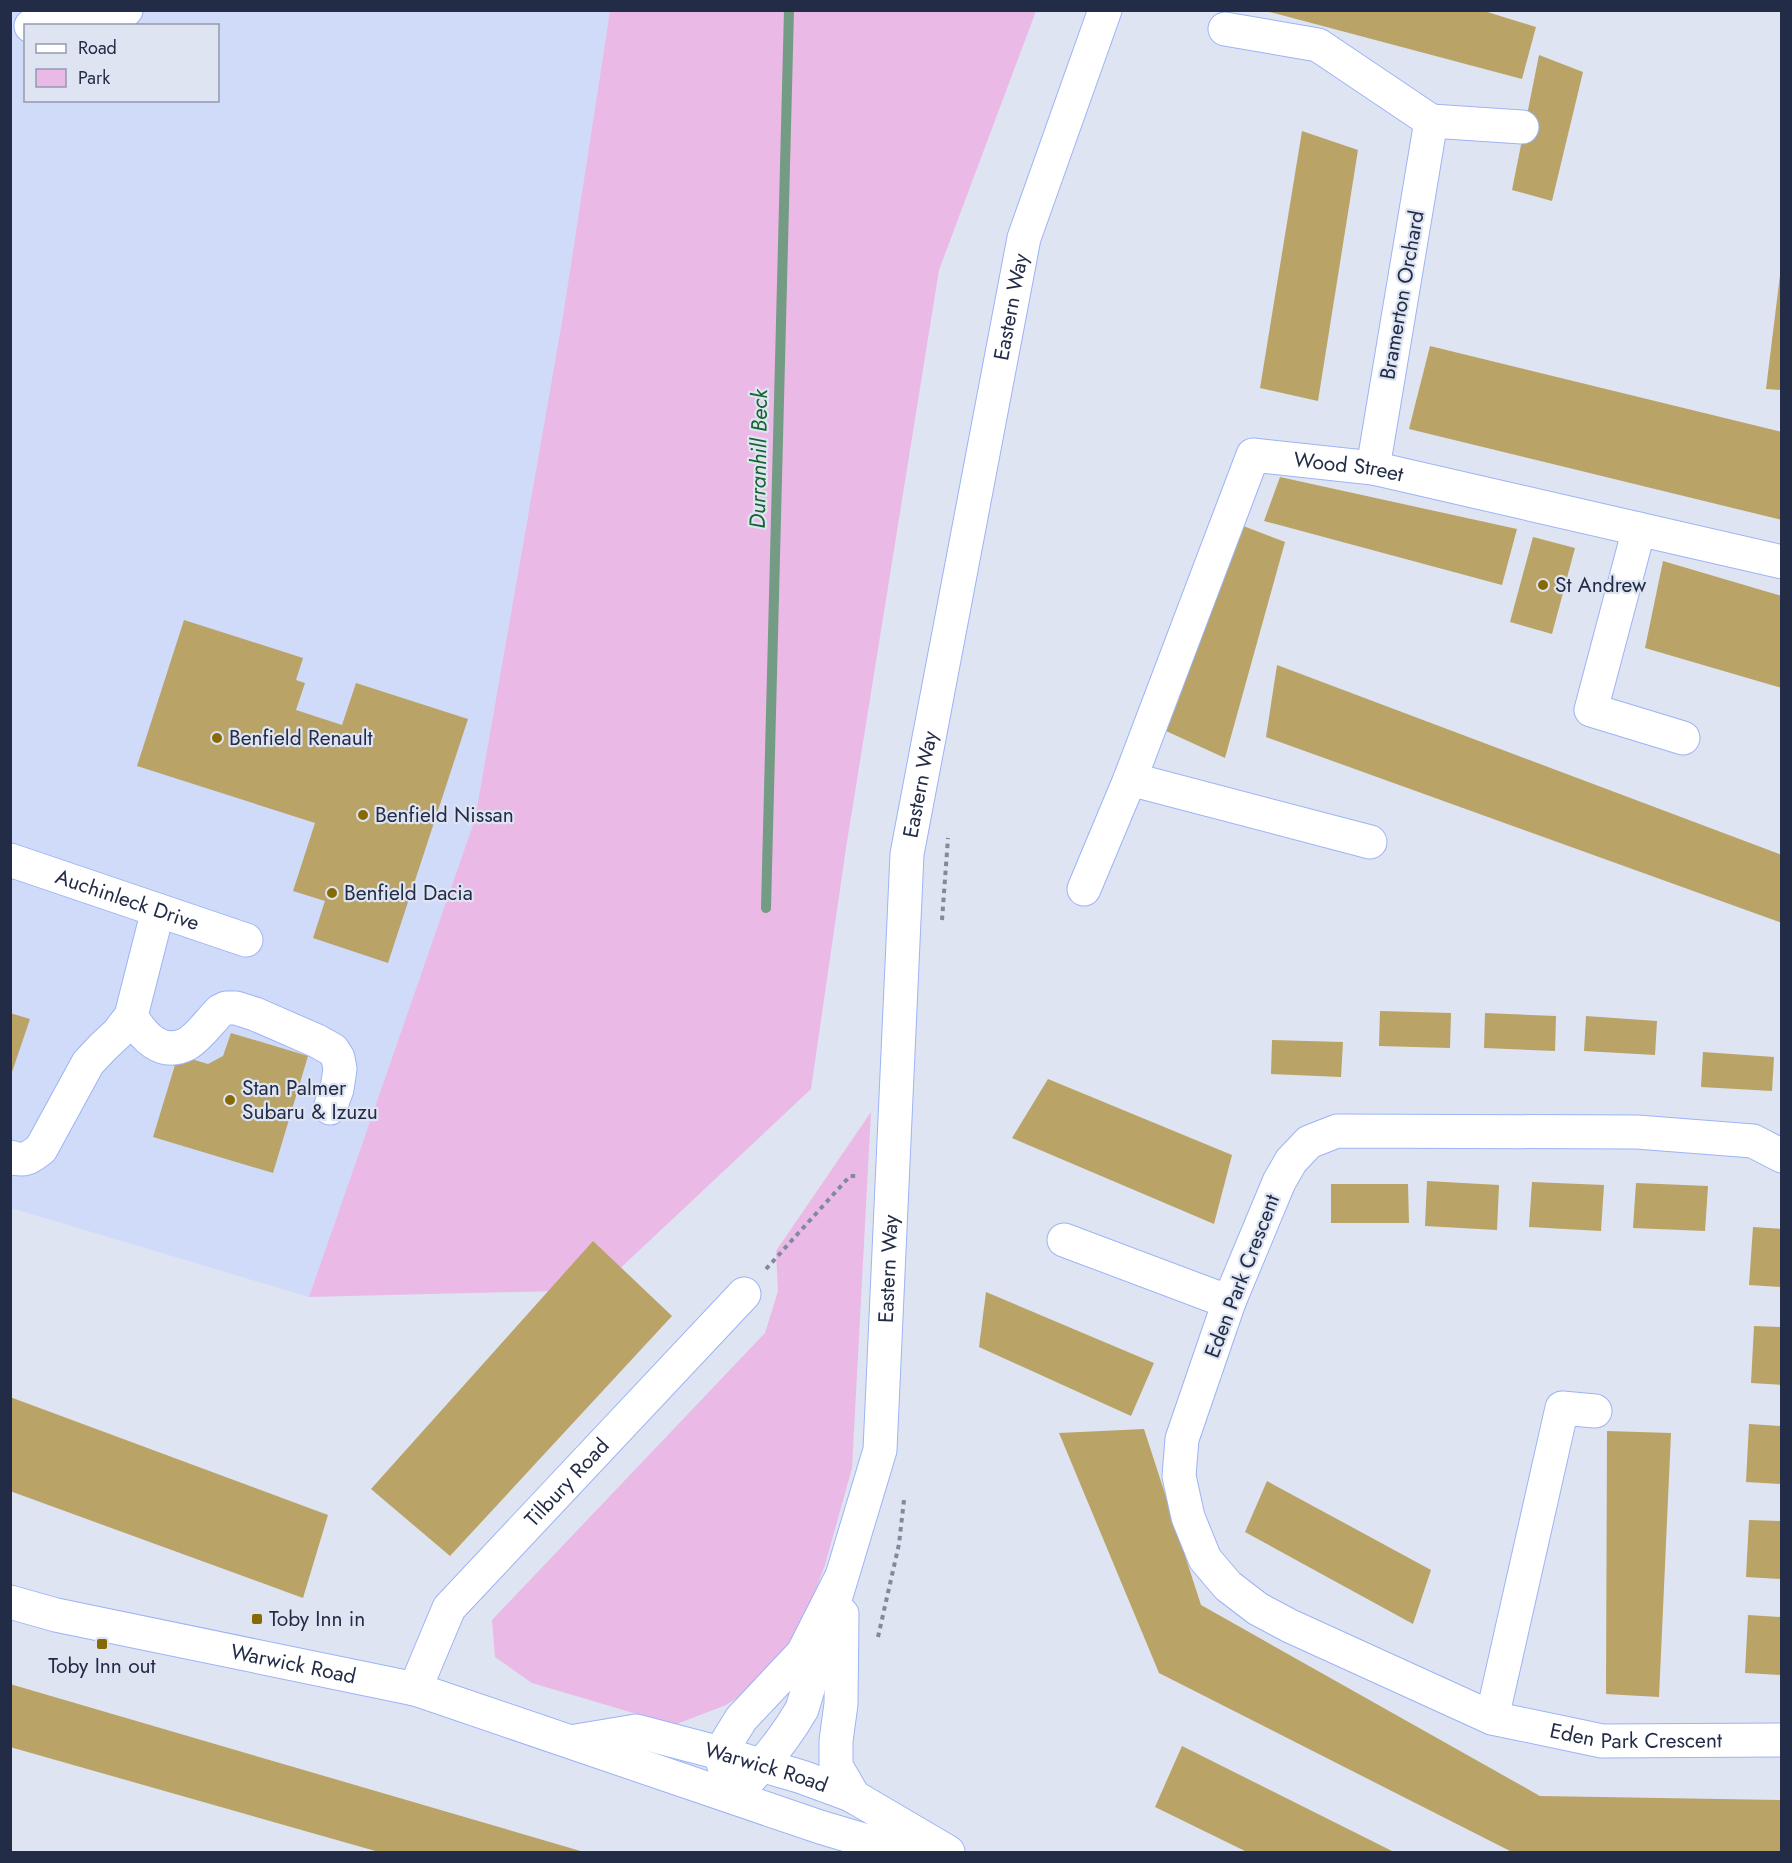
<svg xmlns="http://www.w3.org/2000/svg" width="1792" height="1863" font-family="Jost,sans-serif">
<rect width="100%" height="100%" fill="#dee4f2"/>
<path fill="#cfdbf9" fill-rule="evenodd" d="M10 11H610L563 316 475 819 309 1297 11 1208ZM26 26H218V100H26Z"/>
<g fill="#eab9e6">
<polygon points="610,11 1036,11 939,270 846,848 811,1089 597,1290 309,1297 475,819 563,316"/>
<polygon points="871,1112 852,1468 825,1565 798,1639 769,1677 726,1705 674,1725 532,1683 495,1657 492,1620 765,1333 778,1291 776,1251"/>
</g>
<g fill="none" stroke-linecap="round" stroke-linejoin="round">
<polyline stroke="#749b84" stroke-width="10" points="766,908 789,10"/>
</g>
<g fill="#baa366">
<polygon points="1262,10 1481,10 1536,27 1522,79"/>
<polygon points="1539,55 1583,72 1552,201 1512,190"/>
<polygon points="1302,131 1358,150 1318,401 1260,388"/>
<polygon points="1780,275 1782,275 1782,390 1766,389"/>
<polygon points="1430,346 1782,432 1782,520 1409,429"/>
<polygon points="1280,477 1517,529 1502,585 1264,521"/>
<polygon points="1238,524 1285,542 1225,758 1166,731"/>
<polygon points="1533,537 1575,548 1552,634 1510,622"/>
<polygon points="1663,561 1782,596 1782,688 1645,648"/>
<polygon points="184,620 303,658 296,680 305,683 296,710 342,725 356,683 468,719 388,963 313,938 325,901 293,891 315,823 137,766"/>
<polygon points="1277,665 1782,855 1782,923 1266,737"/>
<polygon points="1380,1011 1451,1013 1450,1048 1379,1046"/>
<polygon points="10,1013 30,1019 11,1075 10,1075"/>
<polygon points="1485,1013 1556,1016 1555,1051 1484,1048"/>
<polygon points="1586,1016 1657,1021 1655,1055 1584,1051"/>
<polygon points="231,1033 308,1056 273,1173 153,1137 178,1055 208,1064 223,1056"/>
<polygon points="1272,1040 1343,1042 1341,1077 1271,1074"/>
<polygon points="1703,1052 1774,1057 1772,1091 1701,1087"/>
<polygon points="1048,1079 1232,1155 1214,1224 1012,1138"/>
<polygon points="1427,1181 1499,1185 1497,1230 1425,1226"/>
<polygon points="1532,1182 1604,1185 1601,1231 1529,1227"/>
<polygon points="1636,1183 1708,1186 1705,1231 1633,1228"/>
<polygon points="1331,1184 1408,1184 1409,1223 1331,1223"/>
<polygon points="1753,1227 1782,1229 1782,1287 1749,1285"/>
<polygon points="593,1241 672,1316 450,1556 371,1489"/>
<polygon points="986,1292 1154,1363 1131,1416 979,1347"/>
<polygon points="1754,1326 1782,1327 1782,1385 1751,1383"/>
<polygon points="10,1397 328,1515 303,1598 10,1491"/>
<polygon points="1749,1424 1782,1426 1782,1484 1746,1482"/>
<polygon points="1144,1429 1201,1605 1540,1796 1782,1800 1782,1852 1512,1852 1159,1673 1059,1433"/>
<polygon points="1607,1431 1671,1433 1659,1697 1606,1694"/>
<polygon points="1267,1481 1431,1570 1413,1624 1245,1532"/>
<polygon points="1749,1520 1782,1521 1782,1579 1746,1577"/>
<polygon points="1748,1615 1782,1617 1782,1675 1745,1673"/>
<polygon points="10,1684 584,1852 379,1852 10,1747"/>
<polygon points="1182,1746 1394,1852 1247,1852 1155,1807"/>
</g>
<g fill="none" stroke-linecap="round" stroke-linejoin="round">
<g stroke="#9cb4f6" stroke-width="35">
<g id="minor">
<polyline points="31,26 126,10"/>
<polyline points="1225,29 1318,45 1431,121 1373,468"/>
<polyline points="1431,121 1522,127"/>
<polyline points="1639,529 1591,710 1683,738"/>
<polyline points="1130,779 1370,842"/>
<path id="s1" d="M10 860 246 940"/>
<path id="s2" d="M1084 889 1130 779 1253 455 1373 468 1782 562"/>
<path d="M131 1016C143 1036 161 1057 187 1044 199 1037 210 1021 220 1011L226 1008H236L255 1014 317 1041 333 1050 338 1058 340 1069 337 1089 330 1108"/>
<path id="s3" d="M1782 1156 1753 1141 1637 1132 1337 1131 1309 1142 1291 1161 1279 1182 1229 1302 1182 1439 1179 1476 1188 1517 1205 1559 1228 1586 1258 1609 1290 1626 1492 1718 1602 1741 1782 1740"/>
<path d="M10 1157C25 1162 29 1158 41 1149L88 1063 103 1047 118 1033 131 1016 158 910"/>
<polyline points="1064,1240 1229,1302"/>
<path id="s4" d="M842 1576 803 1653 741 1719 720 1753 733 1796C760 1769 783 1742 802 1709L880 1450 907 854 1024 238 1105 10"/>
<polyline points="842,1614 841,1704 836,1741 836,1766 854,1797"/>
<path id="s5" d="M415 1689 449 1608 744 1294"/>
<polyline points="1492,1718 1562,1408 1595,1411"/>
</g>
</g>
<g stroke="#9cb4f6" stroke-width="35">
<g id="major">
<path id="s6" d="M10 1602 56 1615 415 1689 820 1827 904 1852"/>
<path id="s7" d="M576 1741 636 1731 720 1753 802 1777 851 1795 948 1852"/>
</g>
</g>
<g stroke="#81899d" stroke-width="4" stroke-dasharray="4.5 4.5" stroke-linecap="butt">
<polyline points="942,920 948,838"/>
<polyline points="766,1269 850,1176 858,1176"/>
<polyline points="878,1637 899,1544 904,1500"/>
</g>
<use href="#minor" stroke="#fff" stroke-width="33"/>
<use href="#major" stroke="#fff" stroke-width="33"/>
</g>
<g fill="#876906" stroke="#dee4f2" stroke-width="2">
<circle cx="1543" cy="585" r="6"/>
<circle cx="217" cy="738" r="6"/>
<circle cx="363" cy="815" r="6"/>
<circle cx="332" cy="893" r="6"/>
<circle cx="230" cy="1100" r="6"/>
<rect x="251" y="1613" width="12" height="12" rx="3"/>
<rect x="96" y="1638" width="12" height="12" rx="3"/>
</g>
<g text-anchor="middle" dominant-baseline="central" stroke-width="4.5" stroke-linejoin="round" paint-order="stroke">
<g font-size="21" fill="#232c47" stroke="#dee4f2">
<text transform="translate(1402 295) rotate(-80)">Bramerton Orchard</text>
<text stroke="none"><textPath href="#s4" startOffset="1797">Eastern Way</textPath></text>
<text stroke="none"><textPath href="#s2" startOffset="562">Wood Street</textPath></text>
<text stroke="none"><textPath href="#s4" startOffset="1311">Eastern Way</textPath></text>
<text stroke="none"><textPath href="#s1" startOffset="124">Auchinleck Drive</textPath></text>
<text stroke="none"><textPath href="#s4" startOffset="825">Eastern Way</textPath></text>
<text transform="translate(1242 1276) rotate(-69)">Eden Park Crescent</text>
<text stroke="none"><textPath href="#s5" startOffset="260">Tilbury Road</textPath></text>
<text stroke="none"><textPath href="#s6" startOffset="290">Warwick Road</textPath></text>
<text stroke="none"><textPath href="#s3" startOffset="1406">Eden Park Crescent</textPath></text>
<text stroke="none"><textPath href="#s7" startOffset="196">Warwick Road</textPath></text>
</g>
<g font-size="21" fill="#232c47" stroke="#dee4f2" text-anchor="start">
<text x="1555" y="585">St Andrew</text>
<text x="229" y="738">Benfield Renault</text>
<text x="375" y="815">Benfield Nissan</text>
<text x="344" y="893">Benfield Dacia</text>
<text x="242" y="1088">Stan Palmer<tspan x="242" dy="24">Subaru &amp; Izuzu</tspan></text>
<text x="269" y="1619">Toby Inn in</text>
<text x="102" y="1666" text-anchor="middle">Toby Inn out</text>
</g>
<g font-size="22" font-style="italic" fill="#15642d" stroke="#dee4f2">
<text transform="translate(758 459) rotate(-89)">Durranhill Beck</text>
</g>
</g>
<rect width="1792" height="1863" fill="none" stroke="#232c47" stroke-width="24"/>
<rect x="24" y="24" width="195" height="78" fill="#dee4f2" stroke="#939aae" stroke-width="1.5"/>
<rect x="36" y="44" width="30" height="9" fill="#ffffff" stroke="#939aae" stroke-width="1.5"/>
<text x="78" y="54" font-size="18" fill="#232c47">Road</text>
<rect x="36" y="69" width="30" height="18" fill="#eab9e6" stroke="#939aae" stroke-width="1.5"/>
<text x="78" y="84" font-size="18" fill="#232c47">Park</text>
</svg>
